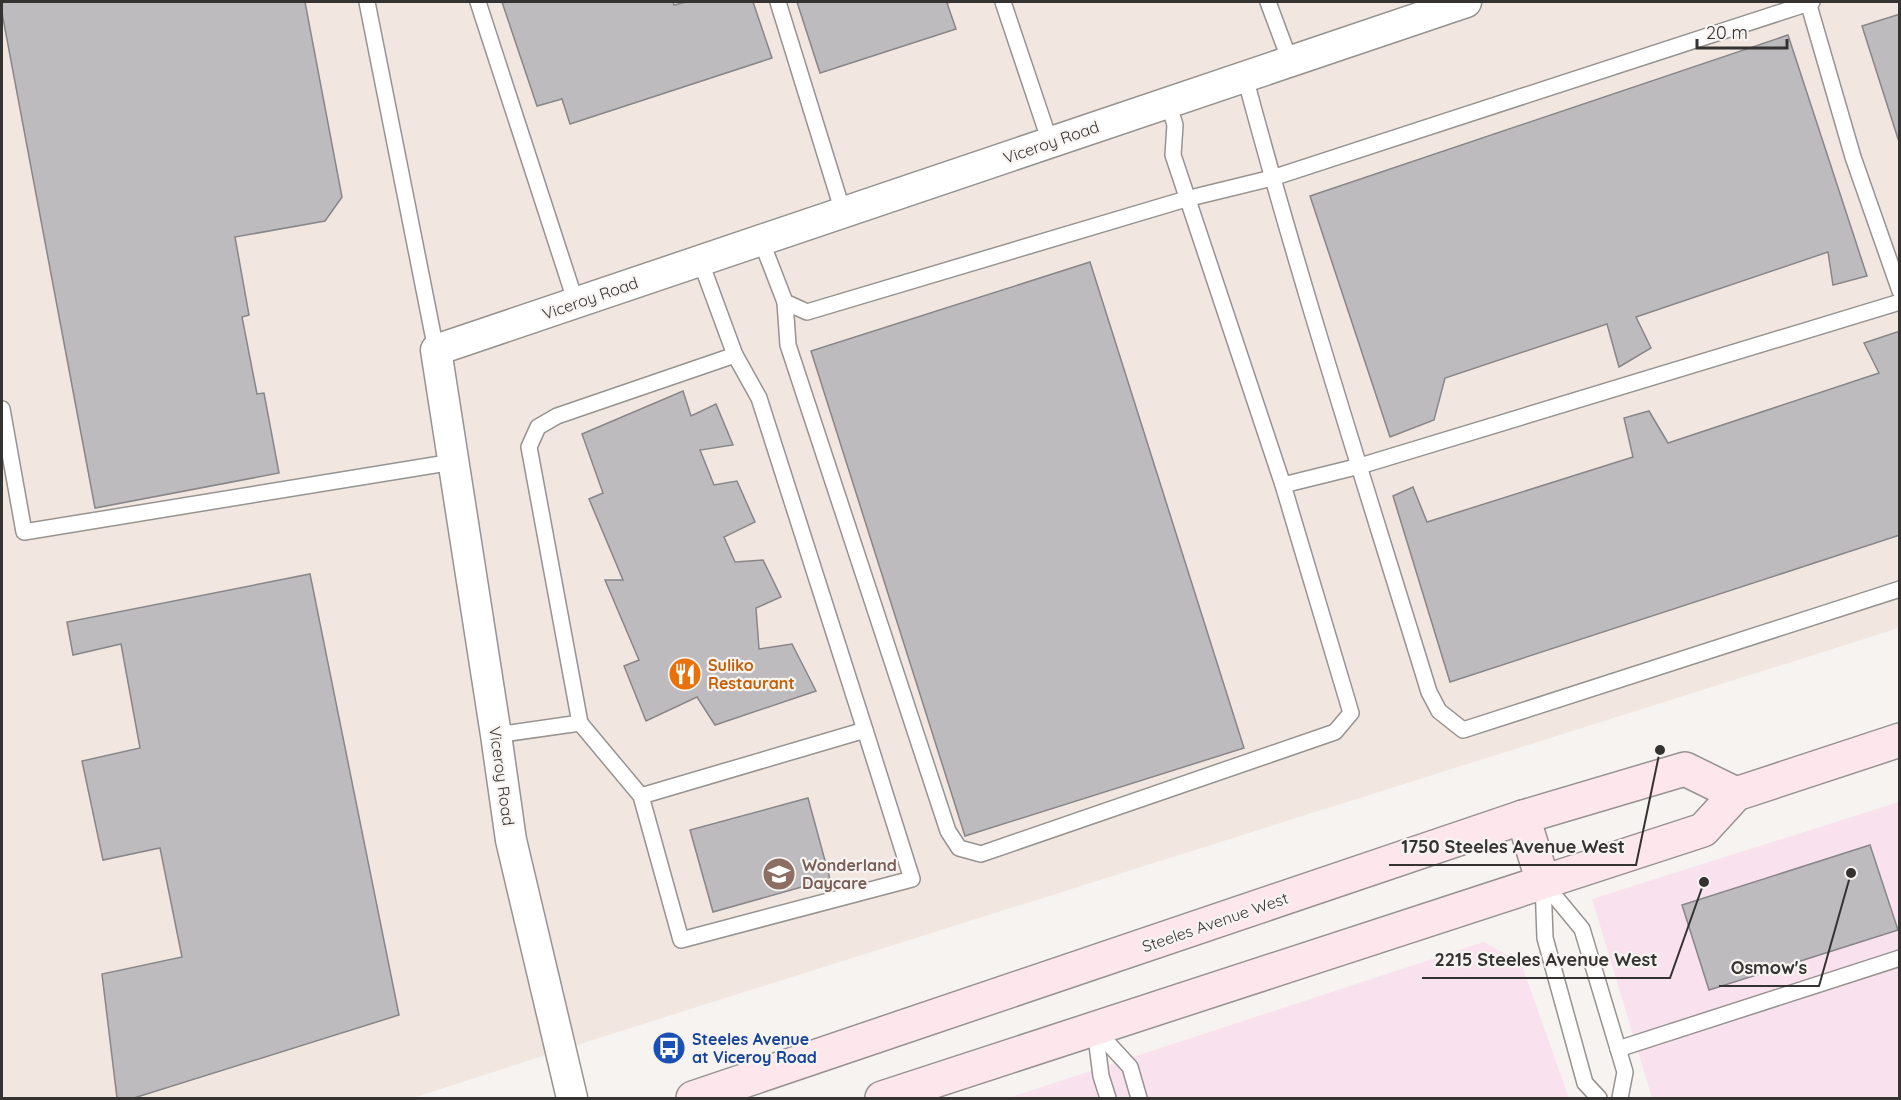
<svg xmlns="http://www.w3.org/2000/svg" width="1901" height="1100" font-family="Quicksand,sans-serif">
<rect width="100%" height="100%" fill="#f6f3f1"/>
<g fill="#f9e2ee">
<polygon points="1899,802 1899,1098 1652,1098 1592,899"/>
<polygon points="1484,942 1521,963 1569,1098 1008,1098"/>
</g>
<polygon fill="#f1e7e0" points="2,2 1899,2 1899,628 605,1036 413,1098 2,1098"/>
<g fill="#bdbbbd" stroke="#888688" stroke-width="1.5">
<polygon points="2,2 305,2 342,197 325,221 235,237 249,315 242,317 257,394 264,393 279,473 95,508 2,13"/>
<polygon points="502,2 673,2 674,5 686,2 753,2 772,58 570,124 562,99 537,106"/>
<polygon points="797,2 952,2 947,3 956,29 820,73"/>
<polygon points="1900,14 1900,145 1862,26"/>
<polygon points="1788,35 1867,276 1833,285 1828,252 1636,317 1651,348 1619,367 1607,324 1445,378 1434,420 1390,437 1310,196"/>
<polygon points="1090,262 1244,748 965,836 811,351"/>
<polygon points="1900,331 1900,535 1450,682 1393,496 1413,487 1427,522 1633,457 1624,418 1649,411 1668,443 1879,373 1864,343"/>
<polygon points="683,391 691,416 716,404 733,445 700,450 714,485 737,481 755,522 724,537 735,562 763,560 781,597 756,608 759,649 792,644 816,691 715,725 697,697 646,721 624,666 639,660 605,580 623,580 589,499 603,493 582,434"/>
<polygon points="310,574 399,1015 134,1098 117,1098 102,974 182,957 160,848 103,860 82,761 140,748 121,644 73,655 67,622"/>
<polygon points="808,798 830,879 713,912 690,830"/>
<polygon points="1870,845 1898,930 1709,990 1682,905"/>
</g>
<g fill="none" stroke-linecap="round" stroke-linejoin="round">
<g stroke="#969391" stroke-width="18">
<g id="service">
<polyline points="367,2 436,350"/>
<polyline points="478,2 576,303"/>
<polyline points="778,2 843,212"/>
<polyline points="1003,2 1050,142"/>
<polyline points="1268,2 1290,61"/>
<polyline points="1808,2 1853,157 1900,291"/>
<path d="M1245 77C1300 283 1366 487 1429 692L1439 711 1463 730 1900 589"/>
<polyline points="1168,102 1175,125 1173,155 1283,485"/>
<polyline points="761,240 785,302 807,312 1186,199 1272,178 1812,2"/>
<polyline points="700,260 735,355 759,398 865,730"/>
<polyline points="785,302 788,345 948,831 959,848 981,854 1335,732 1351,713 1283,485 1360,466 1900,302"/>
<polyline points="2,409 24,532 453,462"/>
<polyline points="580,723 529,447 538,427 557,416 735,355"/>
<polyline points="496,735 580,723 641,796 865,730 912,879 681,940 641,796"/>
<polyline points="1543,882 1582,929 1625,1072 1620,1098"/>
<polyline points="1543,882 1545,938 1585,1083 1599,1098"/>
<polyline points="1095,1029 1130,1067 1139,1098"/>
<polyline points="1095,1029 1101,1076 1108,1098"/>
<polyline points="1618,1049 1900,958"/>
</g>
</g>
<g stroke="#969391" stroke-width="33">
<polyline id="minor" points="572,1098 511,840 496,735 436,350 1466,2"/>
</g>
<g stroke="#969391" stroke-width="36">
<g id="secondary">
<polyline points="1523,817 1543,882"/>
<polyline points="693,1098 1523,817 1685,769 1736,794"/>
<polyline points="882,1098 1703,830 1736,794 1900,740"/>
</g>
</g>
<use href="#service" stroke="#fff" stroke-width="15"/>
<use href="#minor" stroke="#fff" stroke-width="30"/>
<use href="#secondary" stroke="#fee6ed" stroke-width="33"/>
</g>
<defs>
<g id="restaurant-disc" transform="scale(1.725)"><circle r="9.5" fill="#e8710a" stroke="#f6f3f1"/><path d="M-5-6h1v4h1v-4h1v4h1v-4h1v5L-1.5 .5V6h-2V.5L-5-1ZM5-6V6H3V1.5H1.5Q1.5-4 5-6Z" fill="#fff"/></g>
<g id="school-disc" transform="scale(1.725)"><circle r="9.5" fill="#8d6e63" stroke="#f6f3f1"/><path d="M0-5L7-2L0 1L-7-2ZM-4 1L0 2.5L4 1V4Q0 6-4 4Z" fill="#fff"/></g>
<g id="bus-disc" transform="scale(1.725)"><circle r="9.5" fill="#1a4fb4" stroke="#f6f3f1"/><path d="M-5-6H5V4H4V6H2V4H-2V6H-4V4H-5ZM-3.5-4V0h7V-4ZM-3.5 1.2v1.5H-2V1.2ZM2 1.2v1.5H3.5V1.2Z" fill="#fff"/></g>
</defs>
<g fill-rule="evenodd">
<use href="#restaurant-disc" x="685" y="674"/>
<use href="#school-disc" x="779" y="874"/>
<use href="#bus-disc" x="669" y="1048"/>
</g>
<g text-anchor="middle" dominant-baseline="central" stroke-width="4.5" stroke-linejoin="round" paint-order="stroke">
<g font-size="16" fill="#343332" stroke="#f6f3f1">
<text transform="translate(1051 142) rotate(-19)">Viceroy Road</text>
<text transform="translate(590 298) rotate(-19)">Viceroy Road</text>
<text transform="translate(502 776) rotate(82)">Viceroy Road</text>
<text transform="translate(1215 922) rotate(-19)">Steeles Avenue West</text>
</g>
<g font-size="16" font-weight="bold" fill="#c56008" stroke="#f6f3f1" text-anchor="start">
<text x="708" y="665">Suliko<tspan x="708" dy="18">Restaurant</tspan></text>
</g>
<g font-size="16" font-weight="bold" fill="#785e54" stroke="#f6f3f1" text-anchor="start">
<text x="802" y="865">Wonderland<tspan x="802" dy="18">Daycare</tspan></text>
</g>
<g font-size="16" font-weight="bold" fill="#164399" stroke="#f6f3f1" text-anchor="start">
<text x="692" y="1039">Steeles Avenue<tspan x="692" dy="18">at Viceroy Road</tspan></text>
</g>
</g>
<path fill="none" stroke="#343332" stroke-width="2" d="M1660 750L1636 865H1389M1704 882L1670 978H1422M1851 873L1819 986H1719"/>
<g fill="#343332" stroke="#f6f3f1" stroke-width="2">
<circle cx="1660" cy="750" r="6"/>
<circle cx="1704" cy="882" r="6"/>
<circle cx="1851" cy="873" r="6"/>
</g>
<g font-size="18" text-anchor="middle" font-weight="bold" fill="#343332" stroke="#f6f3f1" stroke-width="4.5" stroke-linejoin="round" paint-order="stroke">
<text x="1513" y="853">1750 Steeles Avenue West</text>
<text x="1546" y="966">2215 Steeles Avenue West</text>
<text x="1769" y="974">Osmow's</text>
</g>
<rect width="1901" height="1100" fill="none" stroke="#343332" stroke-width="6"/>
<path d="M1697 39v9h90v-9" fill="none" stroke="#343332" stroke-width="3"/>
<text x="1706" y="39" font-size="18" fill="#343332" stroke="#f6f3f1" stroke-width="4.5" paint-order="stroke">20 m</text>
</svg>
